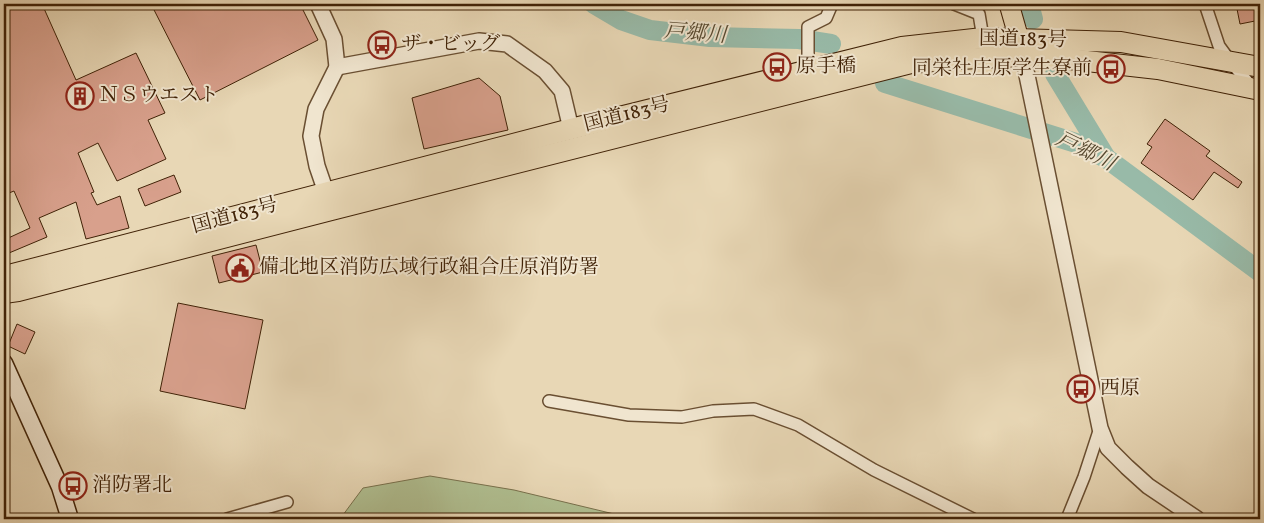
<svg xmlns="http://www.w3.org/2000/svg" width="1264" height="523" font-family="Vollkorn,'Noto Serif JP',serif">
<rect width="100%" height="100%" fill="#e8d7b5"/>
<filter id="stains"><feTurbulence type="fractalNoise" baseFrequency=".004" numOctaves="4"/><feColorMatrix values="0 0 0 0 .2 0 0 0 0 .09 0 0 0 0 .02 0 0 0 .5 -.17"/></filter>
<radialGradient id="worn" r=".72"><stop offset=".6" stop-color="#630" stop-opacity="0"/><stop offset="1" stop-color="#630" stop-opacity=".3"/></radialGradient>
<polygon fill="#b0bf91" stroke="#78704c" points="430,476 514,490 635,519 340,519 363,488"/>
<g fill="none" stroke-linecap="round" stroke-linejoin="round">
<g stroke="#98baa8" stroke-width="20">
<polyline points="594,4 621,20 650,30 710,37 799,39 831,44"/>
<polyline points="1029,4 1033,19"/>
<polyline points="1055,74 1106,158"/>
<polyline points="885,83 1076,143 1106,158 1260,272"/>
</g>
</g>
<g fill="#d8a08c" stroke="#402207">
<polygon points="4,4 42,4 76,80 136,53 165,113 148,120 166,159 117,181 98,143 78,153 94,192 91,193 97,205 120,196 129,228 86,239 76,202 39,218 47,237 9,253 4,240 30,228 14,191 4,195"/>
<polygon points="151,4 300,4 318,40 200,100"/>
<polygon points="1236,4 1260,4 1260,20 1240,24"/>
<polygon points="479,78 500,96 508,130 424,149 412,98"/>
<polygon points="1165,119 1210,151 1206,156 1242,182 1238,188 1214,172 1193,200 1141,163 1152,147 1147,144"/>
<polygon points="174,175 181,192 145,206 138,189"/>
<polygon points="256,245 263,272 219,283 212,256"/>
<polygon points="178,303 263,320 245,409 160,391"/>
<polygon points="17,324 35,332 25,354 8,346"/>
</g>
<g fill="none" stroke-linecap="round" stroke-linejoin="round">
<g stroke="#6a4f32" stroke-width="14">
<g id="minor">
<polyline points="954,4 979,14 983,38"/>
<polyline points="1205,4 1219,46 1230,61 1252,87"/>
<polyline points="808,70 808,27 826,18 832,4"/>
<polyline points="549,401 629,415 682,417 713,411 754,409 798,425 874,470 973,519"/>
<polyline points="227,519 287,502"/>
<polyline points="1067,519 1084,477 1100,428"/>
</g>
</g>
<g stroke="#6a4f32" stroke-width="18">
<g id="tertiary">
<polyline points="318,4 334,39 337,67 316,109 311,136 317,166 329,201"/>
<polyline points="1023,56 1100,428 1108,448 1127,467 1148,486 1197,519"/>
<polyline points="337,67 479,41 507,44 545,71 562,91 571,129"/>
</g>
</g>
<g stroke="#402207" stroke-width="19">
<polyline id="secondary" points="4,363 60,487 70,519"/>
</g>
<g stroke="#402207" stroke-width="21">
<polyline id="primary" points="1009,4 1023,53"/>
</g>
<g stroke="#402207" stroke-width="22">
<g id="trunk">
<polyline points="4,279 13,274 571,129 902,47 983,38 1121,42 1260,67"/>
<polyline points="4,293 18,291 331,210 911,63 959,59 1023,56 1069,59 1158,69 1260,90"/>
</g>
</g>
<use href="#minor" stroke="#f0e5cf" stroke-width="11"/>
<use href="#tertiary" stroke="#f0e5cf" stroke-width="15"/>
<use href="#secondary" stroke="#f0e5cf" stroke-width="16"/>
<use href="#primary" stroke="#e8d7b5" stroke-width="19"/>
<use href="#trunk" stroke="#e8d7b5" stroke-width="20"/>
</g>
<defs>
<g id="bus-ring" transform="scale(1.4375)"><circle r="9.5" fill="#f0e5cf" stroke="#8f2418" stroke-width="1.5"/><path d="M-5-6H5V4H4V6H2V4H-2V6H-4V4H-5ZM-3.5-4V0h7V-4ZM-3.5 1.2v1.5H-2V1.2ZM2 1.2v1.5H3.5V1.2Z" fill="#8f2418"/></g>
<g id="building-ring" transform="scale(1.4375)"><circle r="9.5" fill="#f0e5cf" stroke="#8f2418" stroke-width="1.5"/><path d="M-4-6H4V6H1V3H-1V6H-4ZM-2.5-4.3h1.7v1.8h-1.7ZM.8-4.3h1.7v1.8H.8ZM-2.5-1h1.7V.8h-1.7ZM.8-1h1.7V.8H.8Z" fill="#8f2418"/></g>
<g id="civic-ring" transform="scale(1.4375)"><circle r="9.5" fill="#f0e5cf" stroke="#8f2418" stroke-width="1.5"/><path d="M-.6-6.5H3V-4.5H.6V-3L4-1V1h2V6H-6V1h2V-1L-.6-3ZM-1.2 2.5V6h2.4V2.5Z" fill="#8f2418"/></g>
</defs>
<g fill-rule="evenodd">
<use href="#bus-ring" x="382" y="45"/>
<use href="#bus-ring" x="777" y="67"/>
<use href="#bus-ring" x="1111" y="69"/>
<use href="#building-ring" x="80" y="96"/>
<use href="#civic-ring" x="240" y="268"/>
<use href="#bus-ring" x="1081" y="389"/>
<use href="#bus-ring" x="73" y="486"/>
</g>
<g text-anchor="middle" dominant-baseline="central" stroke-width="4" stroke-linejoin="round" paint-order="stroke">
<g font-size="20" fill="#402207" stroke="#f0e5cf">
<text transform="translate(1023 40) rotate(1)">国道183号</text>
<text transform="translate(627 115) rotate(-14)">国道183号</text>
<text transform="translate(235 216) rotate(-15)">国道183号</text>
</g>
<g font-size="20" fill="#402207" stroke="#f0e5cf" text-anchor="start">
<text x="401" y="45">ザ・ビッグ</text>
<text x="796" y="67">原手橋</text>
<text x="1092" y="69" text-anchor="end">同栄社庄原学生寮前</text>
<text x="99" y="96">ＮＳウエスト</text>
<text x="259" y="268">備北地区消防広域行政組合庄原消防署</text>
<text x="1100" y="389">西原</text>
<text x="92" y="486">消防署北</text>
</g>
<g font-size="21" font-style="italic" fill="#56482f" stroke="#f0e5cf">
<text transform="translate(695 34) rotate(4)">戸郷川</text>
<text transform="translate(1085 152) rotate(26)">戸郷川</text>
</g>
</g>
<rect width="1264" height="523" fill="none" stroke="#e8d7b5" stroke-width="20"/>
<rect x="5" y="5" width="1254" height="513" fill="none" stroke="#402207" stroke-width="2.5"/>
<rect x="10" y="10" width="1244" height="503" fill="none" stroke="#402207"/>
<rect width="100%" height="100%" filter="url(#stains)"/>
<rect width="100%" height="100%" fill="url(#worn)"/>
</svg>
